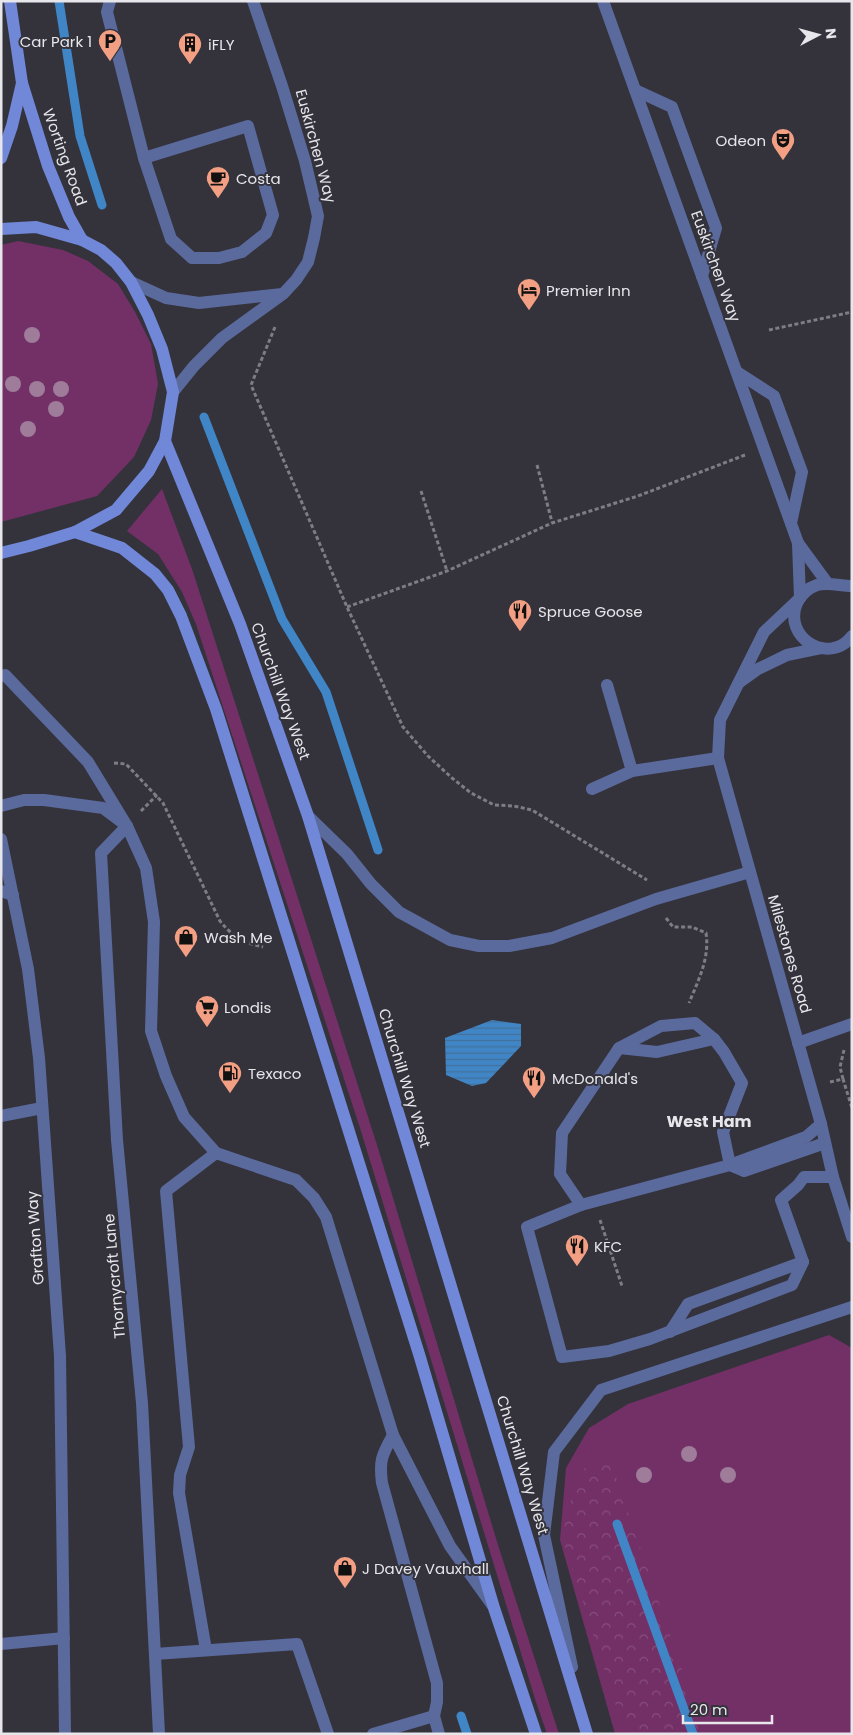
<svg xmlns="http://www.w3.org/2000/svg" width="853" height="1735" font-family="Poppins,sans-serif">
<defs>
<pattern id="forest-crowns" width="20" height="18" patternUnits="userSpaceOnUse" patternTransform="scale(1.25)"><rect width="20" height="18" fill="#733067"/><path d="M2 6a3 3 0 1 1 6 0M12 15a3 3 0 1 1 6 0" fill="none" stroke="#874e7d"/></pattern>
<pattern id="water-rules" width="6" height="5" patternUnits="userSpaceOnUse" patternTransform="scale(1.25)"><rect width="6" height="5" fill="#4085c6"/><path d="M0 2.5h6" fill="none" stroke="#426f99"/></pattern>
</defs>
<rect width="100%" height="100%" fill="#34333c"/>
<g fill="#733067">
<polygon points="18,241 63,250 88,261 118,284 135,312 151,344 158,384 151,420 134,457 97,496 1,522 1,245"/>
<polygon points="162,489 192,569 295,889 377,1145 498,1545 559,1734 547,1734 536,1702 360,1128 196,624 182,592 158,554 127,531"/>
<polygon points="829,1335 852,1348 852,1734 615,1734 560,1540 566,1468 589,1428 628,1404"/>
</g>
<polygon fill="url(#forest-crowns)" points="611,1462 704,1734 625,1734 562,1537 578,1470"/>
<polygon fill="url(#water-rules)" points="492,1020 521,1024 521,1046 486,1083 472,1086 446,1075 445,1038"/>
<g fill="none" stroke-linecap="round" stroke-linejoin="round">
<g stroke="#4085c6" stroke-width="9">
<polyline points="59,1 80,136 102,205"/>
<polyline points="204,417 282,619 326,692 378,850"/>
<polyline points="617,1524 693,1734"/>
<polyline points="461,1716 467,1734"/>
</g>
<g stroke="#7e7d85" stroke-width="3" stroke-dasharray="4 2.5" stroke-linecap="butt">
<polyline points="275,327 251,385 347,607 403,727 428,756 452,778 471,793 494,805 514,806 532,810 647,880"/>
<polyline points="769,330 852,312"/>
<polyline points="537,465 552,522"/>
<polyline points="421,491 447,571"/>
<polyline points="347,607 447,571 552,523 638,496 745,455"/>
<path d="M114 763 126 764 163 803 220 921C234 938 243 942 263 947"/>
<polyline points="141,811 157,795"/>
<path d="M666 918 673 927H692L706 933C710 958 698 981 689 1003"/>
<polyline points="843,1079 840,1067 844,1050"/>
<polyline points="830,1082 843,1079 852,1108"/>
<polyline points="600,1220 622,1286"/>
</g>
<g stroke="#5b6a9d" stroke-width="12">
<polyline points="110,1 107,12 144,158"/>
<polyline points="635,90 672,107 716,228 702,276"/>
<polygon points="248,126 273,215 266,233 242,252 219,258 192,258 171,239 144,158"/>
<polyline points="737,372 774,396 802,472 791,523"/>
<polyline points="1,676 5,675 88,762 127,826 146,868 154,922 151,1031 166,1076 184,1117 216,1153 296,1180 314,1198 326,1217 393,1435 450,1546 493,1606"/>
<polyline points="607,685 632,771"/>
<polyline points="592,789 632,771 718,758"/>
<polyline points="1,806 24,800 44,800 103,808 123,823"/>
<polyline points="127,826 101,853 117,1140 142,1403 159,1734"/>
<polyline points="1,891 13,895"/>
<polyline points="798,1043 852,1024"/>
<polyline points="619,1048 661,1026 695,1023 714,1039"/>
<polyline points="1,1116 42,1108"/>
<polyline points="821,1124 806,1137 730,1165 581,1205 527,1227 562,1357 609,1351 650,1339 792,1285 803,1262 781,1200 798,1185 804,1177 833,1177"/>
<polyline points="581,1205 560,1174 562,1133 619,1048 657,1052 714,1039 724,1052 742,1083 723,1132 730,1165 744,1171 825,1143"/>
<polyline points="670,1332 688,1304 803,1262"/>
<path d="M393 1435C382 1455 379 1460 382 1483L437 1683V1702L434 1716"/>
<polyline points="206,1650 179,1493 180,1475 189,1447 166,1191 216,1153"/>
<polyline points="155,1654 297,1644 328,1734"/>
<polyline points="373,1734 434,1716 439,1734"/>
</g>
<g stroke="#5b6a9d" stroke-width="12">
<polyline points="603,1 798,543 828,584"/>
<polyline points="131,282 166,298 199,303 282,294"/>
<polyline points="173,392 194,366 222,338 283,294 296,280 308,262 314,238 318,216 305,161 282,86 253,1"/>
<polyline points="798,543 800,598"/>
<path d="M852 586C841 586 828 582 817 585 808 588 801 595 797 603 782 638 830 666 852 636"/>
<polyline points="800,598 764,632 720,720 718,758 821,1124 833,1177 852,1237"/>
<polyline points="740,682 758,669 787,655 821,648"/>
<polyline points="308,816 347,854 371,884 399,912 450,940 479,946 509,946 552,938 656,899 750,872"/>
<polyline points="1,839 28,969 39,1058 60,1356 65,1734"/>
<polyline points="1,1644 64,1638"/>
<polyline points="572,1667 544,1535 554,1452 601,1390 852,1307"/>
</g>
<g stroke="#7187d8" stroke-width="12">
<polyline points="10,1 22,83 48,166 69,217 82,240"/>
<polyline points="1,158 12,126 22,83"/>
<polyline points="1,229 36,227 82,240 101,250 116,263 131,282 148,315 162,349 173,392 165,441 149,471 116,510 75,532 29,546 1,553"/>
<polyline points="165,441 240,624 308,816 587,1734"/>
<polyline points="75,532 122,548 155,574 168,590 181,616 216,709 419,1354 494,1608 536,1734"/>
</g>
</g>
<g fill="#9e7c9a">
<circle cx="32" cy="335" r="8"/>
<circle cx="13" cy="384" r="8"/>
<circle cx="37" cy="389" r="8"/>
<circle cx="61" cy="389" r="8"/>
<circle cx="56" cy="409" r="8"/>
<circle cx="28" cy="429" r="8"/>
<circle cx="689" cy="1454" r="8"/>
<circle cx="644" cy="1475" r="8"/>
<circle cx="728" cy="1475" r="8"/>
</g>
<defs>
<g id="parking-pin" transform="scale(1.25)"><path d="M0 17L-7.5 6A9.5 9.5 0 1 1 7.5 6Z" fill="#f39f83" stroke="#34333c"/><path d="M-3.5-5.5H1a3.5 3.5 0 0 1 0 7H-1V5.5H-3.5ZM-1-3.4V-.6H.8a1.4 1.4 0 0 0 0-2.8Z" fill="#111"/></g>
<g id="building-pin" transform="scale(1.25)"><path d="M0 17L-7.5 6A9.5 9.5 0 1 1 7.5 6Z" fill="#f39f83" stroke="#34333c"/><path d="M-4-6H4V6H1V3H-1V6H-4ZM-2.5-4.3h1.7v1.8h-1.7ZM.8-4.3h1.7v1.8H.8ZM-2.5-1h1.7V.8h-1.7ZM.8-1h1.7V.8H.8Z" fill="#111"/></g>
<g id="theatre-pin" transform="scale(1.25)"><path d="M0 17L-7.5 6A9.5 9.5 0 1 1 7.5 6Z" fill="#f39f83" stroke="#34333c"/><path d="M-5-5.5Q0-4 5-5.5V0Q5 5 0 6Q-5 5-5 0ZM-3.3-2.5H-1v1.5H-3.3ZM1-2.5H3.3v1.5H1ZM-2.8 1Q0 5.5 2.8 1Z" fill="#111"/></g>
<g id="cafe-pin" transform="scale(1.25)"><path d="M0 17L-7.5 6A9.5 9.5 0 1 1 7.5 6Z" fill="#f39f83" stroke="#34333c"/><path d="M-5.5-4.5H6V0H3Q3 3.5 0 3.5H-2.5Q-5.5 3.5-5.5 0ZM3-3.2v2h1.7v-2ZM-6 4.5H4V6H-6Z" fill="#111"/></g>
<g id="hotel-pin" transform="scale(1.25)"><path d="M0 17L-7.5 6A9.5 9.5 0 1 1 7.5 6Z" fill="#f39f83" stroke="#34333c"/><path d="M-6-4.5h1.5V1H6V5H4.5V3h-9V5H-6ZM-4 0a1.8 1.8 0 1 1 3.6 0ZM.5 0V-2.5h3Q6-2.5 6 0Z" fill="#111"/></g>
<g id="restaurant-pin" transform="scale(1.25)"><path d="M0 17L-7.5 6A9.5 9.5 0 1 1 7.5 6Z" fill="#f39f83" stroke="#34333c"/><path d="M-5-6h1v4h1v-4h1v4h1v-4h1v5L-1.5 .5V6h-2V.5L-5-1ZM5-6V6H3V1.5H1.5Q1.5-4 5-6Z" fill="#111"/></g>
<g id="shop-pin" transform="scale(1.25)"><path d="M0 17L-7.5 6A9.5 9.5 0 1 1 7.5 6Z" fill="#f39f83" stroke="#34333c"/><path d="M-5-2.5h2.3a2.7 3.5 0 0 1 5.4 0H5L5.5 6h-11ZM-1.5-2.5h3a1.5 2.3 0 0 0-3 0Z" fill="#111"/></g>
<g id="supermarket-pin" transform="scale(1.25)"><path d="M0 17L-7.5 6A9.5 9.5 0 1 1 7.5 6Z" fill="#f39f83" stroke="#34333c"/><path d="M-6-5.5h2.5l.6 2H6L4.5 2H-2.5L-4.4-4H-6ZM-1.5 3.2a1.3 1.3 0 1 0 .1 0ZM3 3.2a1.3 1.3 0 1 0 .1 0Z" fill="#111"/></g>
<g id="fuel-pin" transform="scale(1.25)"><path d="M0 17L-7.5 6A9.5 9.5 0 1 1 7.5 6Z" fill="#f39f83" stroke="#34333c"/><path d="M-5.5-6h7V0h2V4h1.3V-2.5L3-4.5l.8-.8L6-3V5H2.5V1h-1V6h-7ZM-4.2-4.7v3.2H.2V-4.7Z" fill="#111"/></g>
</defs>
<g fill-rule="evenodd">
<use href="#parking-pin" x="110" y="41"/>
<use href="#building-pin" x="190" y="44"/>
<use href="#theatre-pin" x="783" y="140"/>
<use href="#cafe-pin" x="218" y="178"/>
<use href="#hotel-pin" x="529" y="290"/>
<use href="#restaurant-pin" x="520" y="611"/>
<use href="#shop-pin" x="186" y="937"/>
<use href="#supermarket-pin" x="207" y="1007"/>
<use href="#fuel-pin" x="230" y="1073"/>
<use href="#restaurant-pin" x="534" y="1078"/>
<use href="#restaurant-pin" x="577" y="1246"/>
<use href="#shop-pin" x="345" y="1568"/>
</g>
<g text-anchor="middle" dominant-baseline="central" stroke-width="4" stroke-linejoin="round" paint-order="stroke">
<g font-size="15" fill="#e6e6eb" stroke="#34333c" text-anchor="start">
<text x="92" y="41" text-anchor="end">Car Park 1</text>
<text x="208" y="44">iFLY</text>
<text x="766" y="140" text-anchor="end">Odeon</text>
<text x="236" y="178">Costa</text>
<text x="546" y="290">Premier Inn</text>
<text x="538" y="611">Spruce Goose</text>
<text x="204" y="937">Wash Me</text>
<text x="224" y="1007">Londis</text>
<text x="248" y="1073">Texaco</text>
<text x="552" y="1078">McDonald's</text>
<text x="594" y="1246">KFC</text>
<text x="362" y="1568">J Davey Vauxhall</text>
</g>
<g font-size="15" fill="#e6e6eb" stroke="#34333c">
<text transform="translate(316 146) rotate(75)">Euskirchen Way</text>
<text transform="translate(65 157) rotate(70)">Worting Road</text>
<text transform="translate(716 266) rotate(70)">Euskirchen Way</text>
<text transform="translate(281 691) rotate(70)">Churchill Way West</text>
<text transform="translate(790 954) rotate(74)">Milestones Road</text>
<text transform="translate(405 1078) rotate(73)">Churchill Way West</text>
<text transform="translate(35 1238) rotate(-94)">Grafton Way</text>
<text transform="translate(114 1276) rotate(-95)">Thornycroft Lane</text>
<text transform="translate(523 1465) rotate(73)">Churchill Way West</text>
</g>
<g font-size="16" font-weight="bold" fill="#e6e6eb" stroke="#34333c">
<text x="709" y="1121">West Ham</text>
</g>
</g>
<rect width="853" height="1735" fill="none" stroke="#e6e6eb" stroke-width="5"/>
<g transform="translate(818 35) rotate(84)" stroke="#34333c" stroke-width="4" paint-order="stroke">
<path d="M0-4L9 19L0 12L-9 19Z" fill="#e6e6eb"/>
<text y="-8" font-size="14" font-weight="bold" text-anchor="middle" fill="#e6e6eb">N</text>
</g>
<path d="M683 1715v8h89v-8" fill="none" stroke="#e6e6eb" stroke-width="2.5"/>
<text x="690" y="1715" font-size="15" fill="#e6e6eb" stroke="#34333c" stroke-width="4" paint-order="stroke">20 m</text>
</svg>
